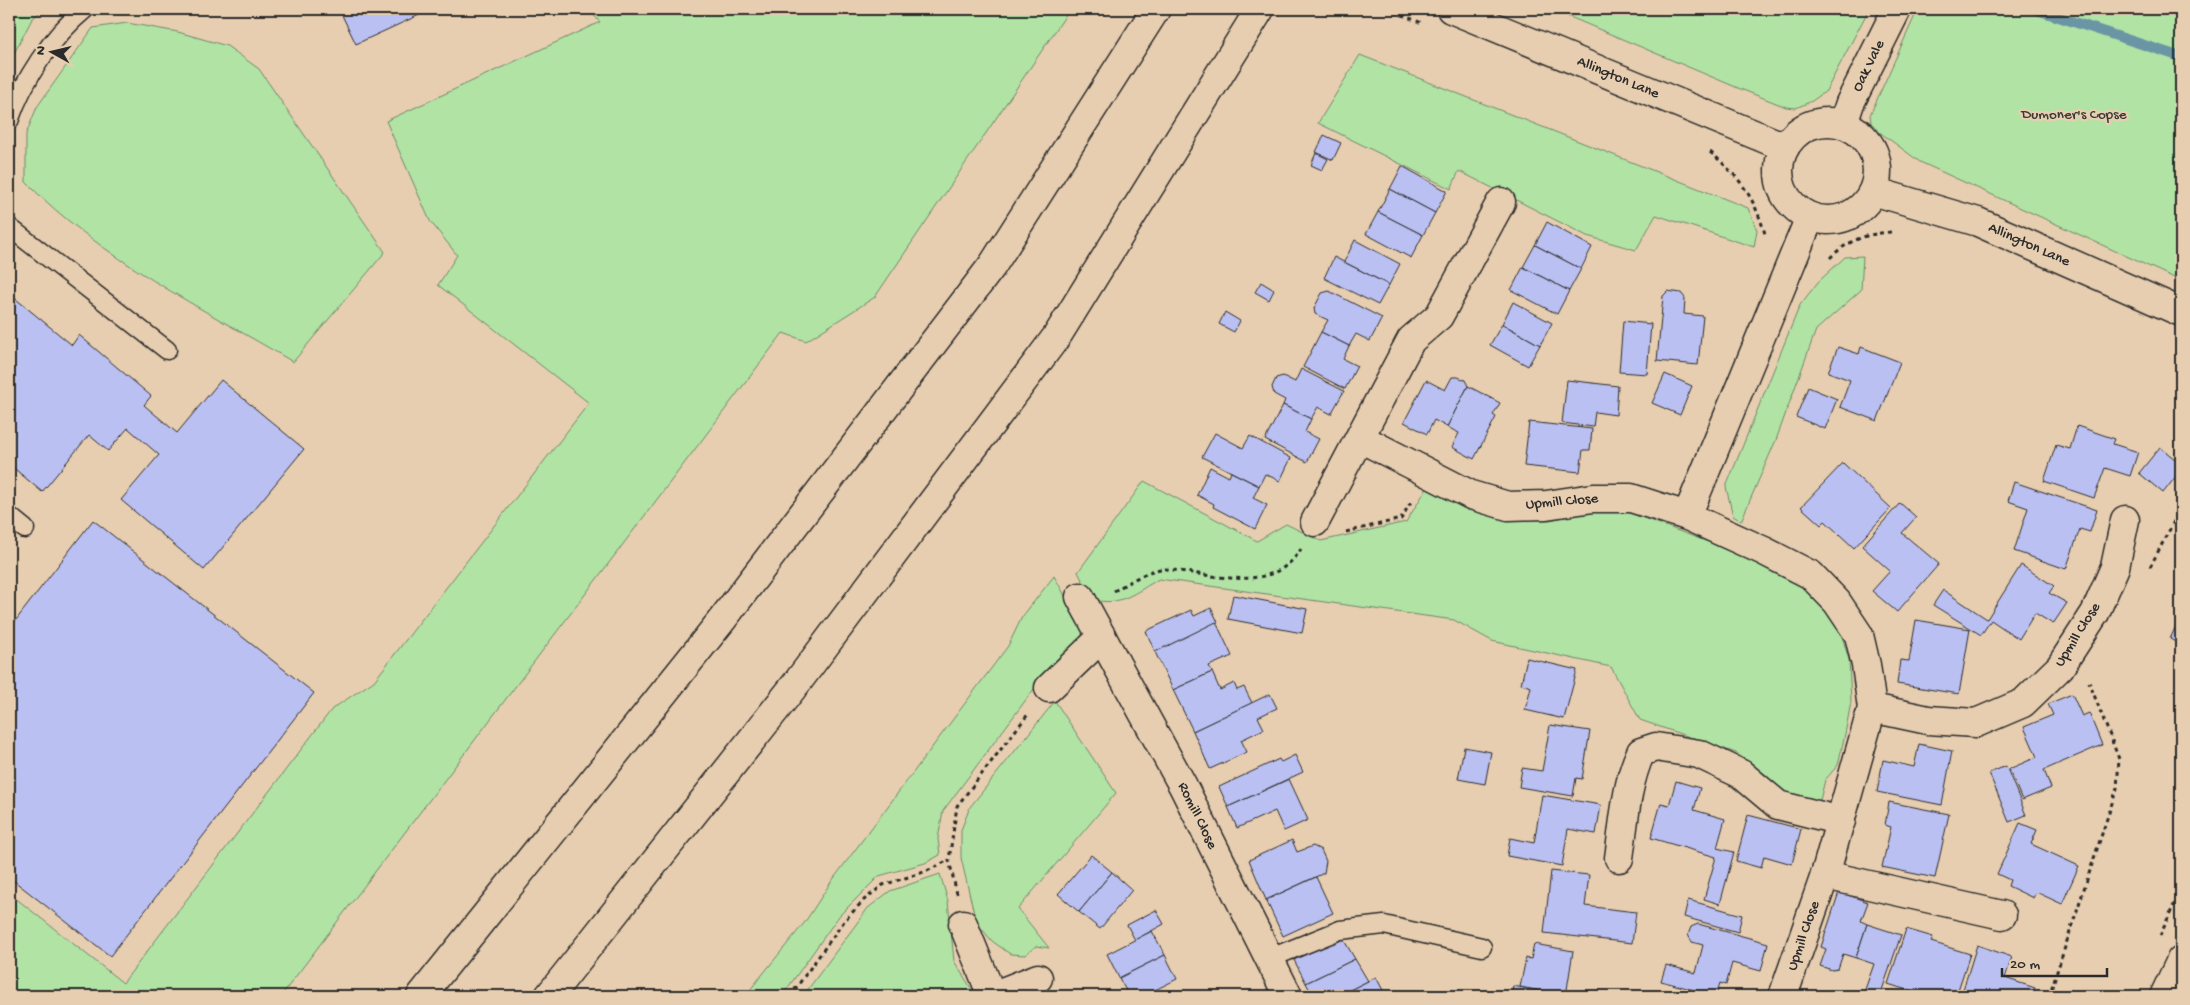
<svg xmlns="http://www.w3.org/2000/svg" width="2190" height="1005" font-family="'Gochi Hand',sans-serif">
<rect width="100%" height="100%" fill="#e8ceb0"/>
<filter id="ink" filterUnits="userSpaceOnUse"><feTurbulence type="fractalNoise" baseFrequency=".02" numOctaves="2"/><feDisplacementMap in="SourceGraphic" scale="10" xChannelSelector="R" yChannelSelector="G"/><feConvolveMatrix kernelMatrix="1 2 1 2 8 2 1 2 1" color-interpolation-filters="sRGB"/></filter>
<g filter="url(#ink)">
<g fill="#b0e3a4" stroke="#6e8768">
<polygon points="9,9 44,9 32,19 9,63"/>
<polygon points="588,9 1070,9 875,297 806,341 783,333 281,996 9,996 9,893 123,983 332,709 374,681 589,403 438,285 457,255 430,221 386,121 600,22"/>
<polygon points="1551,9 1869,9 1826,91 1812,101 1796,108 1786,107 1738,88"/>
<polygon points="1918,9 2181,9 2181,281 1920,162 1874,128 1871,123 1870,115"/>
<path d="M127 23 178 32 227 46 259 69 385 252 293 362C202 308 101 259 26 182V134L37 107 93 28Z"/>
<polygon points="1360,55 1748,208 1757,230 1754,247 1656,215 1636,250 1587,236 1459,171 1451,189 1318,123"/>
<polygon points="1863,256 1861,290 1816,330 1776,440 1741,521 1733,516 1726,487 1800,305 1818,282 1845,257"/>
<path d="M1144 481 1257 541 1286 524 1321 541 1406 522 1427 488 1467 510 1507 519 1550 520 1593 511H1625L1708 542 1799 582 1823 606 1841 633 1849 660 1851 702 1845 734 1838 765 1825 780 1819 804 1793 803 1766 775 1736 753 1640 720 1611 667 1492 641 1454 620 1159 579C1136 592 1119 608 1092 599L1078 572Z"/>
<polygon points="1054,576 1083,628 1081,640 1034,689 943,811 938,839 940,855 925,863 879,876 839,916 782,996 745,996 805,922 831,882 1008,646 1022,617"/>
<polygon points="1055,701 1116,793 1018,909 1049,948 1036,946 1025,955 1010,954 992,941 976,922 961,858 961,830 970,807"/>
<polygon points="940,874 948,901 954,961 976,996 803,996 868,908 890,891"/>
</g>
<g fill="none" stroke-linecap="round" stroke-linejoin="round">
<polyline stroke="#6a95a5" stroke-width="10" points="2034,9 2181,57"/>
</g>
<g fill="#bac0f2" stroke="#2b2b2b">
<polygon points="339,9 427,9 428,11 356,44"/>
<polygon points="1324,135 1341,143 1333,160 1316,152"/>
<polygon points="1316,153 1328,159 1322,170 1311,165"/>
<polygon points="1402,166 1447,191 1435,213 1390,189"/>
<polygon points="1390,189 1435,213 1423,235 1378,212"/>
<polygon points="1378,212 1423,235 1411,258 1366,234"/>
<polygon points="1547,222 1592,247 1581,269 1535,245"/>
<polygon points="1355,240 1400,264 1389,285 1344,262"/>
<polygon points="1535,245 1581,269 1569,291 1523,267"/>
<polygon points="1334,257 1389,285 1378,305 1324,278"/>
<polygon points="1523,267 1569,291 1557,314 1511,290"/>
<polygon points="1261,282 1274,290 1269,300 1255,292"/>
<polygon points="1329,291 1382,318 1370,341 1356,334 1349,346 1321,332 1328,320 1315,314 1314,308 1322,293"/>
<polygon points="1668,291 1681,293 1685,298 1684,314 1703,316 1698,365 1657,361 1663,296"/>
<polygon points="11,295 72,345 79,335 151,396 144,405 177,433 221,380 304,449 204,570 121,500 159,455 128,428 108,451 89,435 42,492 9,464 9,297"/>
<polygon points="1513,302 1552,323 1540,345 1502,324"/>
<polygon points="1225,312 1240,321 1234,332 1219,324"/>
<polygon points="1623,321 1651,324 1647,374 1619,372"/>
<polygon points="1502,324 1540,345 1528,366 1490,345"/>
<polygon points="1321,332 1349,346 1343,359 1357,366 1345,389 1303,367"/>
<polygon points="1838,347 1859,354 1861,347 1900,362 1877,421 1840,407 1850,380 1828,372"/>
<polygon points="1301,369 1344,391 1331,414 1318,407 1311,419 1283,405 1285,400 1274,394 1272,387 1276,378 1283,376 1295,382"/>
<polygon points="1665,374 1692,386 1680,415 1652,403"/>
<polygon points="1452,377 1458,377 1465,380 1468,386 1447,427 1434,420 1427,434 1404,422 1426,380 1445,390"/>
<polygon points="1567,380 1618,386 1616,415 1595,412 1593,427 1562,423"/>
<polygon points="1468,386 1500,403 1493,415 1496,417 1474,459 1452,447 1459,433 1447,427"/>
<polygon points="1808,387 1837,399 1825,429 1796,417"/>
<polygon points="1283,405 1311,419 1305,432 1319,439 1307,462 1265,440"/>
<polygon points="1529,422 1592,429 1590,450 1583,450 1580,472 1524,466"/>
<polygon points="2077,426 2115,439 2113,444 2138,452 2130,476 2105,468 2094,498 2044,481 2056,445 2070,449"/>
<polygon points="1215,433 1243,448 1250,436 1291,458 1280,481 1265,474 1259,486 1202,457"/>
<polygon points="2160,447 2181,464 2181,470 2163,493 2139,473"/>
<polygon points="1843,463 1891,508 1854,548 1825,521 1821,525 1801,507"/>
<polygon points="1210,467 1229,477 1231,472 1259,486 1253,498 1267,505 1255,529 1213,507 1214,504 1197,495"/>
<polygon points="2014,482 2097,510 2090,532 2080,529 2066,569 2014,551 2028,508 2008,501"/>
<polygon points="1900,503 1916,517 1902,533 1939,564 1897,612 1872,591 1890,571 1862,546"/>
<polygon points="93,520 314,693 110,956 9,877 9,629"/>
<polygon points="2021,565 2054,586 2049,593 2067,603 2053,624 2035,613 2019,639 1991,620 1981,635 1933,605 1943,590 1987,619"/>
<polygon points="1233,595 1307,609 1302,633 1228,619"/>
<polygon points="1211,608 1218,622 1155,652 1146,631 1191,610 1194,616"/>
<polygon points="2181,615 2181,645 2170,639"/>
<polygon points="1916,620 1970,629 1959,694 1897,684 1900,660 1909,661"/>
<polygon points="1216,622 1232,656 1209,666 1212,672 1173,690 1155,652"/>
<polygon points="1527,658 1577,670 1564,719 1525,710 1531,687 1521,684"/>
<polygon points="1212,672 1220,690 1234,683 1237,690 1244,687 1252,703 1193,731 1173,690"/>
<polygon points="1270,694 1277,708 1258,717 1264,729 1241,740 1247,752 1210,769 1193,731"/>
<polygon points="2072,694 2082,716 2089,713 2102,745 2044,770 2051,788 2022,800 2009,769 2037,757 2024,727 2053,715 2048,704"/>
<polygon points="1550,725 1590,731 1582,779 1576,778 1573,796 1519,787 1522,768 1542,771"/>
<polygon points="1919,744 1952,751 1942,805 1877,792 1883,760 1914,767"/>
<polygon points="1464,747 1491,752 1485,784 1458,779"/>
<polygon points="1295,755 1303,772 1228,807 1219,787 1279,759 1281,762"/>
<polygon points="2006,766 2026,815 2009,822 1989,773"/>
<polygon points="1289,779 1308,820 1284,831 1275,811 1237,828 1228,807"/>
<polygon points="1676,781 1700,788 1694,810 1725,819 1717,848 1734,852 1720,904 1704,899 1716,857 1651,838 1661,803 1669,805"/>
<polygon points="1542,795 1601,805 1596,834 1568,829 1562,866 1507,856 1510,838 1534,843"/>
<polygon points="1889,802 1949,814 1935,878 1882,867 1891,827 1885,825"/>
<polygon points="1748,815 1801,829 1792,864 1764,856 1761,868 1736,861"/>
<polygon points="2020,823 2037,830 2031,844 2079,866 2062,904 2036,892 2033,898 2008,886 2010,880 1997,874"/>
<polygon points="1292,840 1297,852 1313,846 1321,850 1326,861 1324,873 1266,900 1249,860"/>
<polygon points="1091,855 1112,872 1079,912 1058,894"/>
<polygon points="1551,871 1589,875 1585,906 1636,912 1632,943 1544,933"/>
<polygon points="1112,872 1132,890 1100,929 1079,912"/>
<polygon points="1316,877 1333,913 1283,936 1266,900"/>
<polygon points="1839,892 1868,902 1861,921 1867,924 1856,958 1843,954 1838,969 1832,970 1820,966 1826,949 1821,947"/>
<polygon points="1688,900 1742,915 1738,932 1684,917"/>
<polygon points="1156,910 1164,924 1135,940 1127,925"/>
<polygon points="1698,924 1768,943 1761,971 1732,963 1726,985 1720,983 1716,996 1661,981 1666,965 1696,973 1703,945 1692,942 1688,935 1691,927"/>
<polygon points="1867,924 1901,935 1880,996 1863,995 1874,964 1856,958"/>
<polygon points="1906,929 1933,937 1931,942 1970,954 1956,996 1926,996 1888,984"/>
<polygon points="1152,931 1165,955 1119,978 1107,954"/>
<polygon points="1342,937 1355,959 1306,983 1294,960"/>
<polygon points="1534,944 1573,951 1566,996 1520,987 1526,958 1531,959"/>
<polygon points="1977,945 2012,957 2005,978 2035,988 2032,996 1961,996"/>
<polygon points="1165,955 1177,979 1143,996 1129,996 1119,978"/>
<polygon points="1355,959 1368,981 1338,996 1313,996 1306,983"/>
<polygon points="1376,977 1386,996 1338,996"/>
<polygon points="1513,986 1566,996 1511,996"/>
<polygon points="1681,990 1704,996 1679,996"/>
</g>
<g fill="none" stroke-linecap="round" stroke-linejoin="round">
<g stroke="#2b2b2b" stroke-width="21">
<g id="lane">
<path d="M9 121C23 80 52 36 85 9"/>
<polyline points="9,227 167,350"/>
<polyline points="9,516 25,529"/>
<polyline points="1268,959 1340,930 1384,925 1482,947"/>
</g>
</g>
<g stroke="#2b2b2b" stroke-width="31">
<g id="street">
<polyline points="1843,124 1850,103 1897,9"/>
<polyline points="1360,438 1471,495 1508,506 1546,505 1593,498 1631,498 1687,516 1810,217"/>
<polyline points="1687,516 1764,551 1811,575 1837,602 1859,635 1866,665 1872,708 1825,875 1783,996"/>
<polyline points="1315,522 1411,340 1439,316 1501,202"/>
<polyline points="1080,597 1183,786 1288,996"/>
<polyline points="1049,688 1102,637"/>
<polyline points="1872,708 1928,720 1976,723 2023,703 2060,667 2095,613 2115,567 2125,520"/>
<path d="M1619 858C1624 823 1626 784 1641 752L1656 747 1699 754 1741 774 1778 805 1841 821"/>
<polyline points="1825,875 2002,915"/>
<polyline points="963,924 992,996"/>
<polyline points="999,996 1005,991 1038,978"/>
</g>
</g>
<g stroke="#2b2b2b" stroke-width="31">
<g id="secondary">
<polyline points="1451,9 1785,147"/>
<circle cx="1828" cy="171" r="49"/>
<polyline points="1873,191 1978,222 2181,312"/>
</g>
</g>
<g stroke="#2b2b2b" stroke-width="31">
<polyline id="primary" points="2164,996 2181,960"/>
</g>
<g stroke="#2b2b2b" stroke-width="31">
<g id="highway">
<polyline points="421,996 722,620 992,266 1156,9"/>
<polyline points="549,996 799,680 1057,336 1260,9"/>
</g>
</g>
<g stroke="#2b2b2b" stroke-width="3" stroke-dasharray="4 4" stroke-linecap="butt">
<polyline points="1387,9 1422,23"/>
<polyline points="2177,9 2181,10"/>
<path d="M1710 152C1742 179 1754 197 1766 237"/>
<path d="M1830 258C1848 240 1868 233 1893 232"/>
<polyline points="1346,532 1401,519 1412,500"/>
<polyline points="2150,567 2181,508"/>
<path d="M1114 591C1126 584 1149 569 1163 569 1170 569 1178 571 1186 572 1225 578 1276 590 1301 549"/>
<polyline points="957,894 949,860 957,806 1029,713"/>
<polyline points="2160,936 2181,889"/>
<polyline points="790,996 845,920 864,900 883,885 927,871 949,860"/>
<polyline points="2049,996 2117,788 2119,759 2089,682"/>
</g>
<use href="#lane" stroke="#e8ceb0" stroke-width="18"/>
<use href="#street" stroke="#e8ceb0" stroke-width="28"/>
<use href="#secondary" stroke="#e8ceb0" stroke-width="28"/>
<use href="#primary" stroke="#e8ceb0" stroke-width="28"/>
<use href="#highway" stroke="#e8ceb0" stroke-width="28"/>
</g>
</g>
<g text-anchor="middle" dominant-baseline="central" stroke-width="4.5" stroke-linejoin="round" paint-order="stroke">
<g font-size="15" fill="#2b2b2b" stroke="#e8ceb0">
<text transform="translate(1869 66) rotate(-64)">Oak Vale</text>
<text transform="translate(1618 78) rotate(23)">Allington Lane</text>
<text transform="translate(2029 245) rotate(24)">Allington Lane</text>
<text transform="translate(1562 502) rotate(-5)">Upmill Close</text>
<text transform="translate(2078 635) rotate(-58)">Upmill Close</text>
<text transform="translate(1197 816) rotate(64)">Romill Close</text>
<text transform="translate(1804 936) rotate(-71)">Upmill Close</text>
</g>
<g font-size="15" fill="#383d37" stroke="#e8ceb0">
<text x="2074" y="115">Dumoner's Copse</text>
</g>
</g>
<rect width="2190" height="1005" fill="none" stroke="#e8ceb0" stroke-width="30"/>
<rect x="15" y="15" width="2160" height="975" fill="none" stroke="#2b2b2b" stroke-width="2" filter="url(#ink)"/>
<g transform="translate(52 52) rotate(278)" stroke="#e8ceb0" stroke-width="4" paint-order="stroke">
<path d="M0-4L9 19L0 12L-9 19Z" fill="#2b2b2b"/>
<text y="-8" font-size="14" font-weight="bold" text-anchor="middle" fill="#2b2b2b">N</text>
</g>
<path d="M2002 968v8h105v-8" fill="none" stroke="#2b2b2b" stroke-width="2.5"/>
<text x="2010" y="968" font-size="15" fill="#2b2b2b" stroke="#e8ceb0" stroke-width="4" paint-order="stroke">20 m</text>
</svg>
